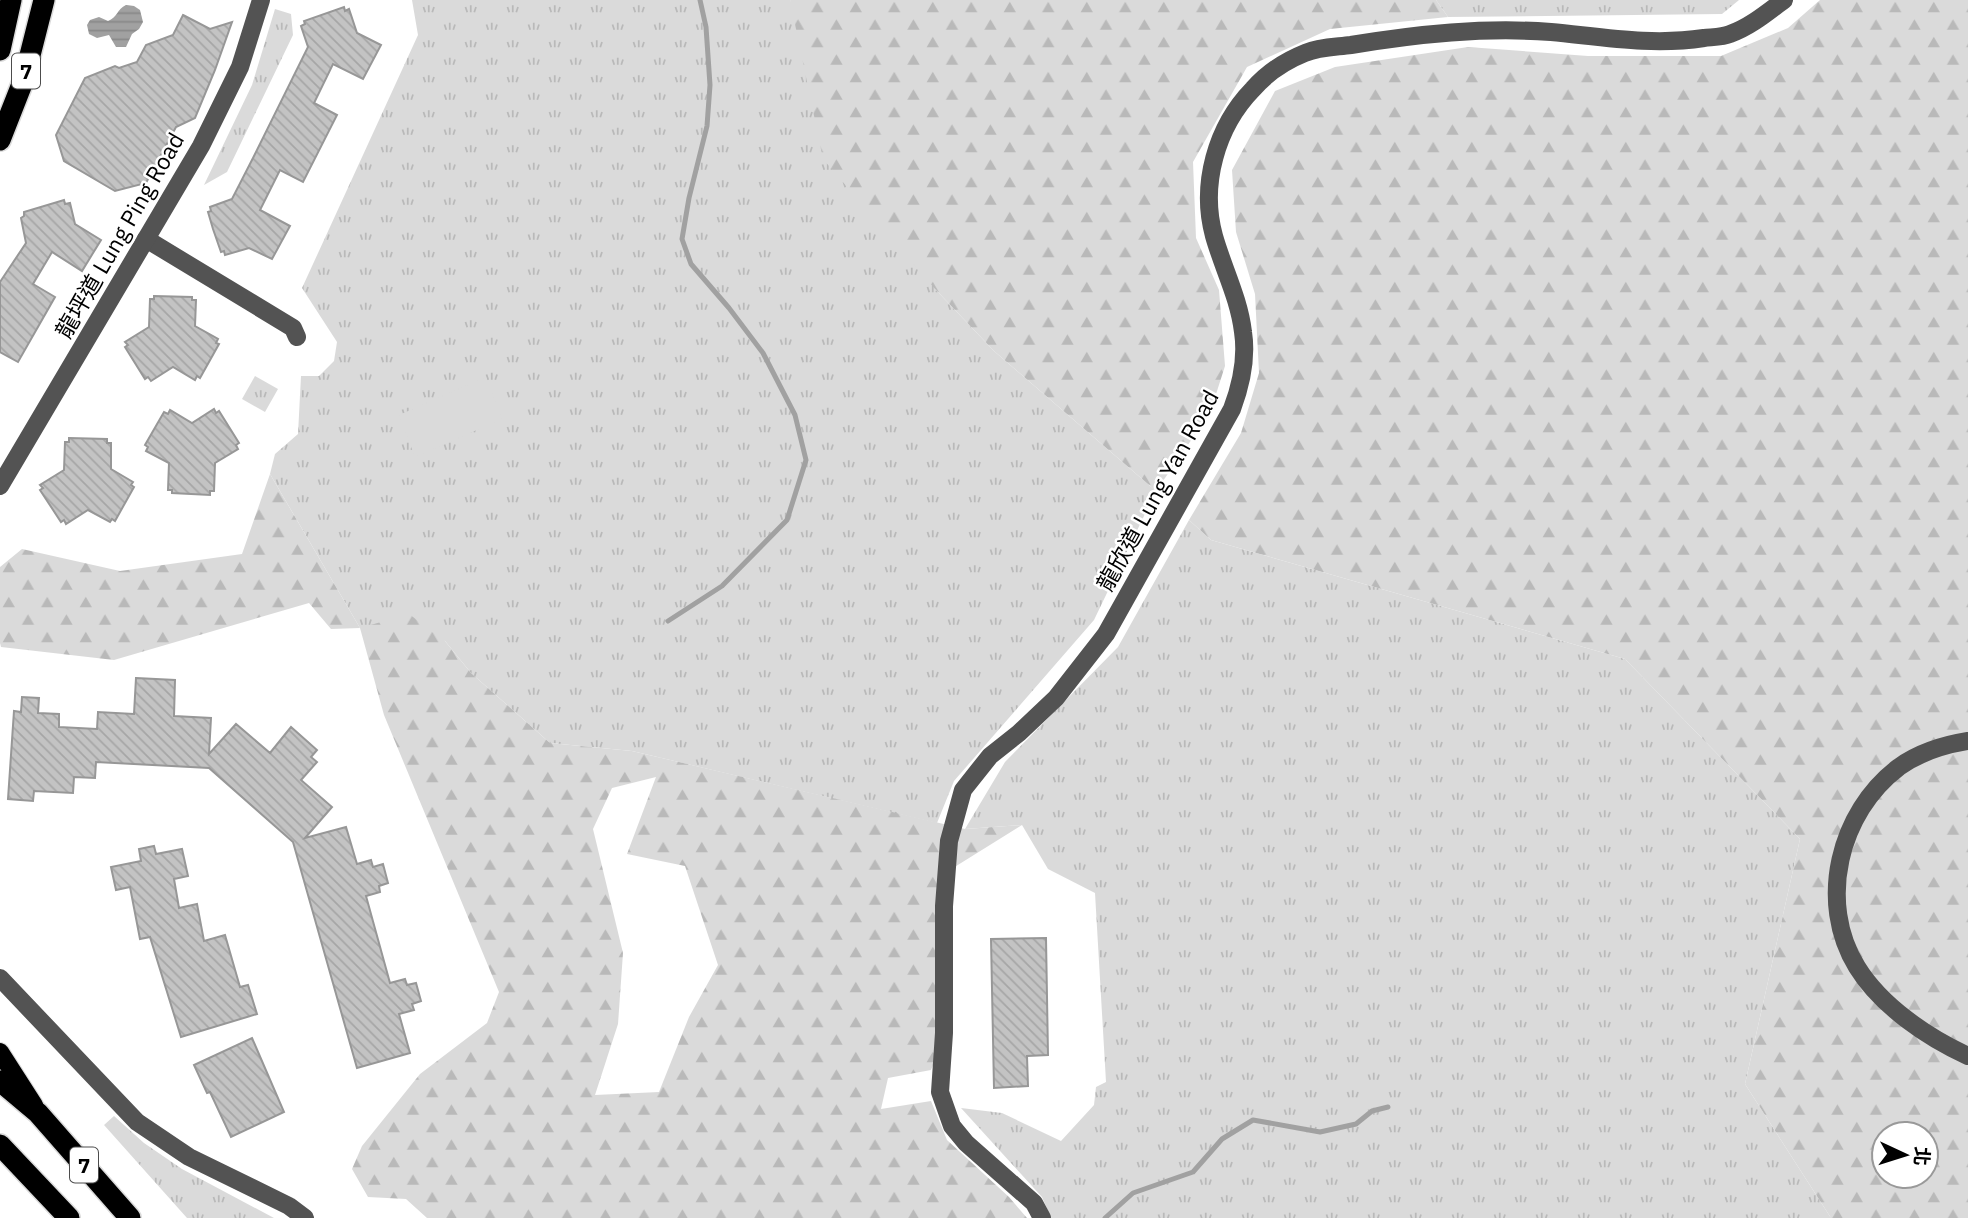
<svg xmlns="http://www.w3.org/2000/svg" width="1968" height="1218" font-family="'IBM Plex Sans','Noto Sans TC',sans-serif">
<defs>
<pattern id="grass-tufts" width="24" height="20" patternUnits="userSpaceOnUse" patternTransform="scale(1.75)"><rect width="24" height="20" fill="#dadada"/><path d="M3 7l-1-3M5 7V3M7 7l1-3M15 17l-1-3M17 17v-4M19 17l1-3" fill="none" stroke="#b9b9b9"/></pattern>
<pattern id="forest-firs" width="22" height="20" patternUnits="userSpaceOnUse" patternTransform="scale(1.75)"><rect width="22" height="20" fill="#dadada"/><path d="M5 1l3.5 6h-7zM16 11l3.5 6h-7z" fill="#b9b9b9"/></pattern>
<pattern id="water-rules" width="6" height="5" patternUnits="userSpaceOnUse" patternTransform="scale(1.75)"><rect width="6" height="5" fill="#a1a1a1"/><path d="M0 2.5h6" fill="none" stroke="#898989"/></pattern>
<pattern id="building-back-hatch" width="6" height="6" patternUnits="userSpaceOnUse" patternTransform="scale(1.75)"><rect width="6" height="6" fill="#c3c3c3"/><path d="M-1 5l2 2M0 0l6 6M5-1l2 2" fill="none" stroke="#a6a6a6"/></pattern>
</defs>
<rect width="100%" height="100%" fill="#fff"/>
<g fill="url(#grass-tufts)">
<polygon points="412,0 790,0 936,290 994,351 1156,491 1094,620 954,781 937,823 632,751 550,743 471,673 445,641 360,628 270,474 275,454 298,434 301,376 319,376 334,361 337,342 302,288 418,35"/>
<polygon points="1436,0 1739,0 1722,14 1448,17"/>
<polygon points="275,9 291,14 293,35 227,172 204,185 252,85"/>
<polygon points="255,376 278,389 265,412 242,399"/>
<polygon points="1189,520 1211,540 1625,659 1800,839 1745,1084 1831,1218 1051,1218 1042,1197 961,1108 1002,1113 1061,1141 1094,1105 1096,1087 1106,1082 1095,893 1048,869 1022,825 965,829 1005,762 1118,647"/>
<polygon points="114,1116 144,1143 182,1169 274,1218 187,1218 104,1125"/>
</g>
<g fill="url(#forest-firs)" fill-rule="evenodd">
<polygon points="790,0 1436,0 1448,17 1330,29 1247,67 1193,162 1196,238 1219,290 1225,366 1210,413 1156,491 994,351 936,290 823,159"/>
<path d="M1820 0H1968V1218H1831L1745 1084 1800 839 1625 659 1211 540 1189 520 1241 433 1259 373 1255 294 1236 232 1232 170 1275 91 1335 67 1468 47 1588 56H1721L1788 28ZM1884 1134H1926V1176H1884Z"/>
<path d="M270 474 360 628 409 614 445 641 471 673 550 743 632 751 965 829 1022 825 953 868 940 1048 931 1070 888 1078 881 1109 931 1101 947 1140 1009 1197 1027 1218H427L406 1199 368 1197 352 1169 362 1146 420 1074 487 1023 499 992 384 715 360 628 331 629 309 603 114 660 1 647 0 643V567L22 549 120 571 242 554ZM656 777 627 854 685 866 718 965 689 1017 659 1092 595 1095 618 1024 623 953 593 829 612 788Z"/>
</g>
<polygon fill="#dadada" points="486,377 502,419 415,457 399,415"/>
<path fill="url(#water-rules)" d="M126 5 134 6 140 10 143 22 139 29 132 34 126 47H116L109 35 97 38 89 34 87 25 90 20 99 17 108 21C117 18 117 9 126 5Z"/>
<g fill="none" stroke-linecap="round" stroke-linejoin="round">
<g stroke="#a1a1a1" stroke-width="5">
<polyline points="668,621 722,586 787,520 806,460 795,415 763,353 729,308 691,264 682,239 689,198 707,126 710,85 706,27 700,0"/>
<polyline points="1105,1218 1133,1193 1193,1172 1222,1139 1253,1120 1320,1132 1356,1124 1372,1111 1388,1107"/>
</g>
</g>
<g fill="url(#building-back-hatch)" stroke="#979797" stroke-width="2">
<polygon points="344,7 345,11 349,9 357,33 381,45 363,79 333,64 314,103 337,115 303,182 280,170 260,210 290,226 272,259 249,248 225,255 224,251 221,252 213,229 208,212 211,211 210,207 232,199 253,158 308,47 301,26 305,24 304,21"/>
<polygon points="183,15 210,29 232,22 215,70 195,118 176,127 146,183 115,191 64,161 56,135 85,78 115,66 119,68 137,62 146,45 173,35"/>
<polygon points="64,200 65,204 70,203 75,224 101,240 82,271 52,252 33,284 55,297 18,362 0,352 0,282 26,243 21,218 24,216 24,212"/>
<polygon points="154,296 192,297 192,300 196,300 195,326 218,339 216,343 219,344 200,378 197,376 195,380 173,367 151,381 148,377 145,379 125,347 128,345 125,342 149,327 150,299 154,299"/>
<polygon points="214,409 216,413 219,411 239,443 236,445 238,449 215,463 214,491 210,491 210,495 172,493 172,490 168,490 169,463 146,451 148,447 145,445 164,412 168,414 170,410 192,423"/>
<polygon points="69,438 107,439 107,443 111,443 111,469 133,482 131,485 134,487 115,521 112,519 110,522 88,510 66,524 64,520 61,522 40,490 43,488 40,485 64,470 65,442 69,442"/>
<polygon points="136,678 175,680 174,716 211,718 209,754 236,724 270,753 291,727 317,750 311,757 317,762 301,780 332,807 305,838 346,827 357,864 371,860 373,867 383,864 388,883 379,886 380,892 366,896 390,983 405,979 407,985 416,983 421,1001 412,1004 414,1010 399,1014 410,1053 357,1068 293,842 209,768 96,762 95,778 74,777 73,793 34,791 33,801 8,799 14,711 21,712 22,697 39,698 38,713 59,714 59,727 97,729 98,712 134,714"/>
<polygon points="154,846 156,854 182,849 188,876 174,879 179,908 197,904 204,941 225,935 240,987 248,985 257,1014 181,1037 150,937 140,939 130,887 116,890 111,867 141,861 139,849"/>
<polygon points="1046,938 1048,1055 1027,1056 1028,1086 994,1088 991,939"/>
<polygon points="252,1038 284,1112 231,1137 210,1092 207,1093 194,1065"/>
</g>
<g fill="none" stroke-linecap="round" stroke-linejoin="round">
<g stroke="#dbdbdb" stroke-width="20">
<polyline id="major" points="0,1052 34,1105"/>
</g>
<g stroke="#dbdbdb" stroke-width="24">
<g id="highway">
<polyline points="0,50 11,0"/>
<polyline points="0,140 24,79 44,0"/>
<polyline points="0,1081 38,1113 130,1218"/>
<polyline points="0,1145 69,1218"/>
</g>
</g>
<g stroke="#535353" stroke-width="18">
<polyline points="146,239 293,328 297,337"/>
<polyline points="0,486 201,146 240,67 261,0"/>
<path d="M1968 741C1943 745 1920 752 1899 767 1839 812 1817 902 1857 967 1881 1006 1927 1037 1968 1056"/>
<polyline points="0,978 137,1122 189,1157 289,1206 305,1218"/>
<path d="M1042 1218 1034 1203 966 1143 952 1126 940 1092 944 1033V906L949 841 963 790 990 756 1019 733 1056 698 1106 634 1232 409C1241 385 1247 358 1243 332 1239 298 1223 268 1214 236 1200 185 1216 127 1253 89 1267 73 1285 61 1305 53 1319 47 1336 47 1351 45 1418 34 1484 27 1551 32 1603 37 1652 46 1704 38 1713 37 1723 37 1730 34 1750 27 1768 12 1784 0"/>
</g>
<use href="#major" stroke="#000" stroke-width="18"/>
<use href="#highway" stroke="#000" stroke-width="21"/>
</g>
<g text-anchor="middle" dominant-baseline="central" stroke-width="5" stroke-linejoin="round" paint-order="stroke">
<g fill="#fff" stroke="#4c4c4c" stroke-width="2">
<rect x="12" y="53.5" width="28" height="35" rx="5"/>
<rect x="70" y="1147.5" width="28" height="35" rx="5"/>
</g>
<g font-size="21" font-weight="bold" fill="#000">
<text x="26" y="71">7</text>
<text x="84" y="1165">7</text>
</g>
<g font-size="23" fill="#000" stroke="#fff">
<text transform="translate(119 235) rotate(-60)">龍坪道 Lung Ping Road</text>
<text transform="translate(1157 490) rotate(-61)">龍欣道 Lung Yan Road</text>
</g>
</g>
<g transform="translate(1905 1155) rotate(94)"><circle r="33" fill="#ffffff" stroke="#999999" stroke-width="2"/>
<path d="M0-5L12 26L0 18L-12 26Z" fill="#000000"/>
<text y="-10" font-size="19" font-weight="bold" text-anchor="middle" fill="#000000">北</text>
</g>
</svg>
